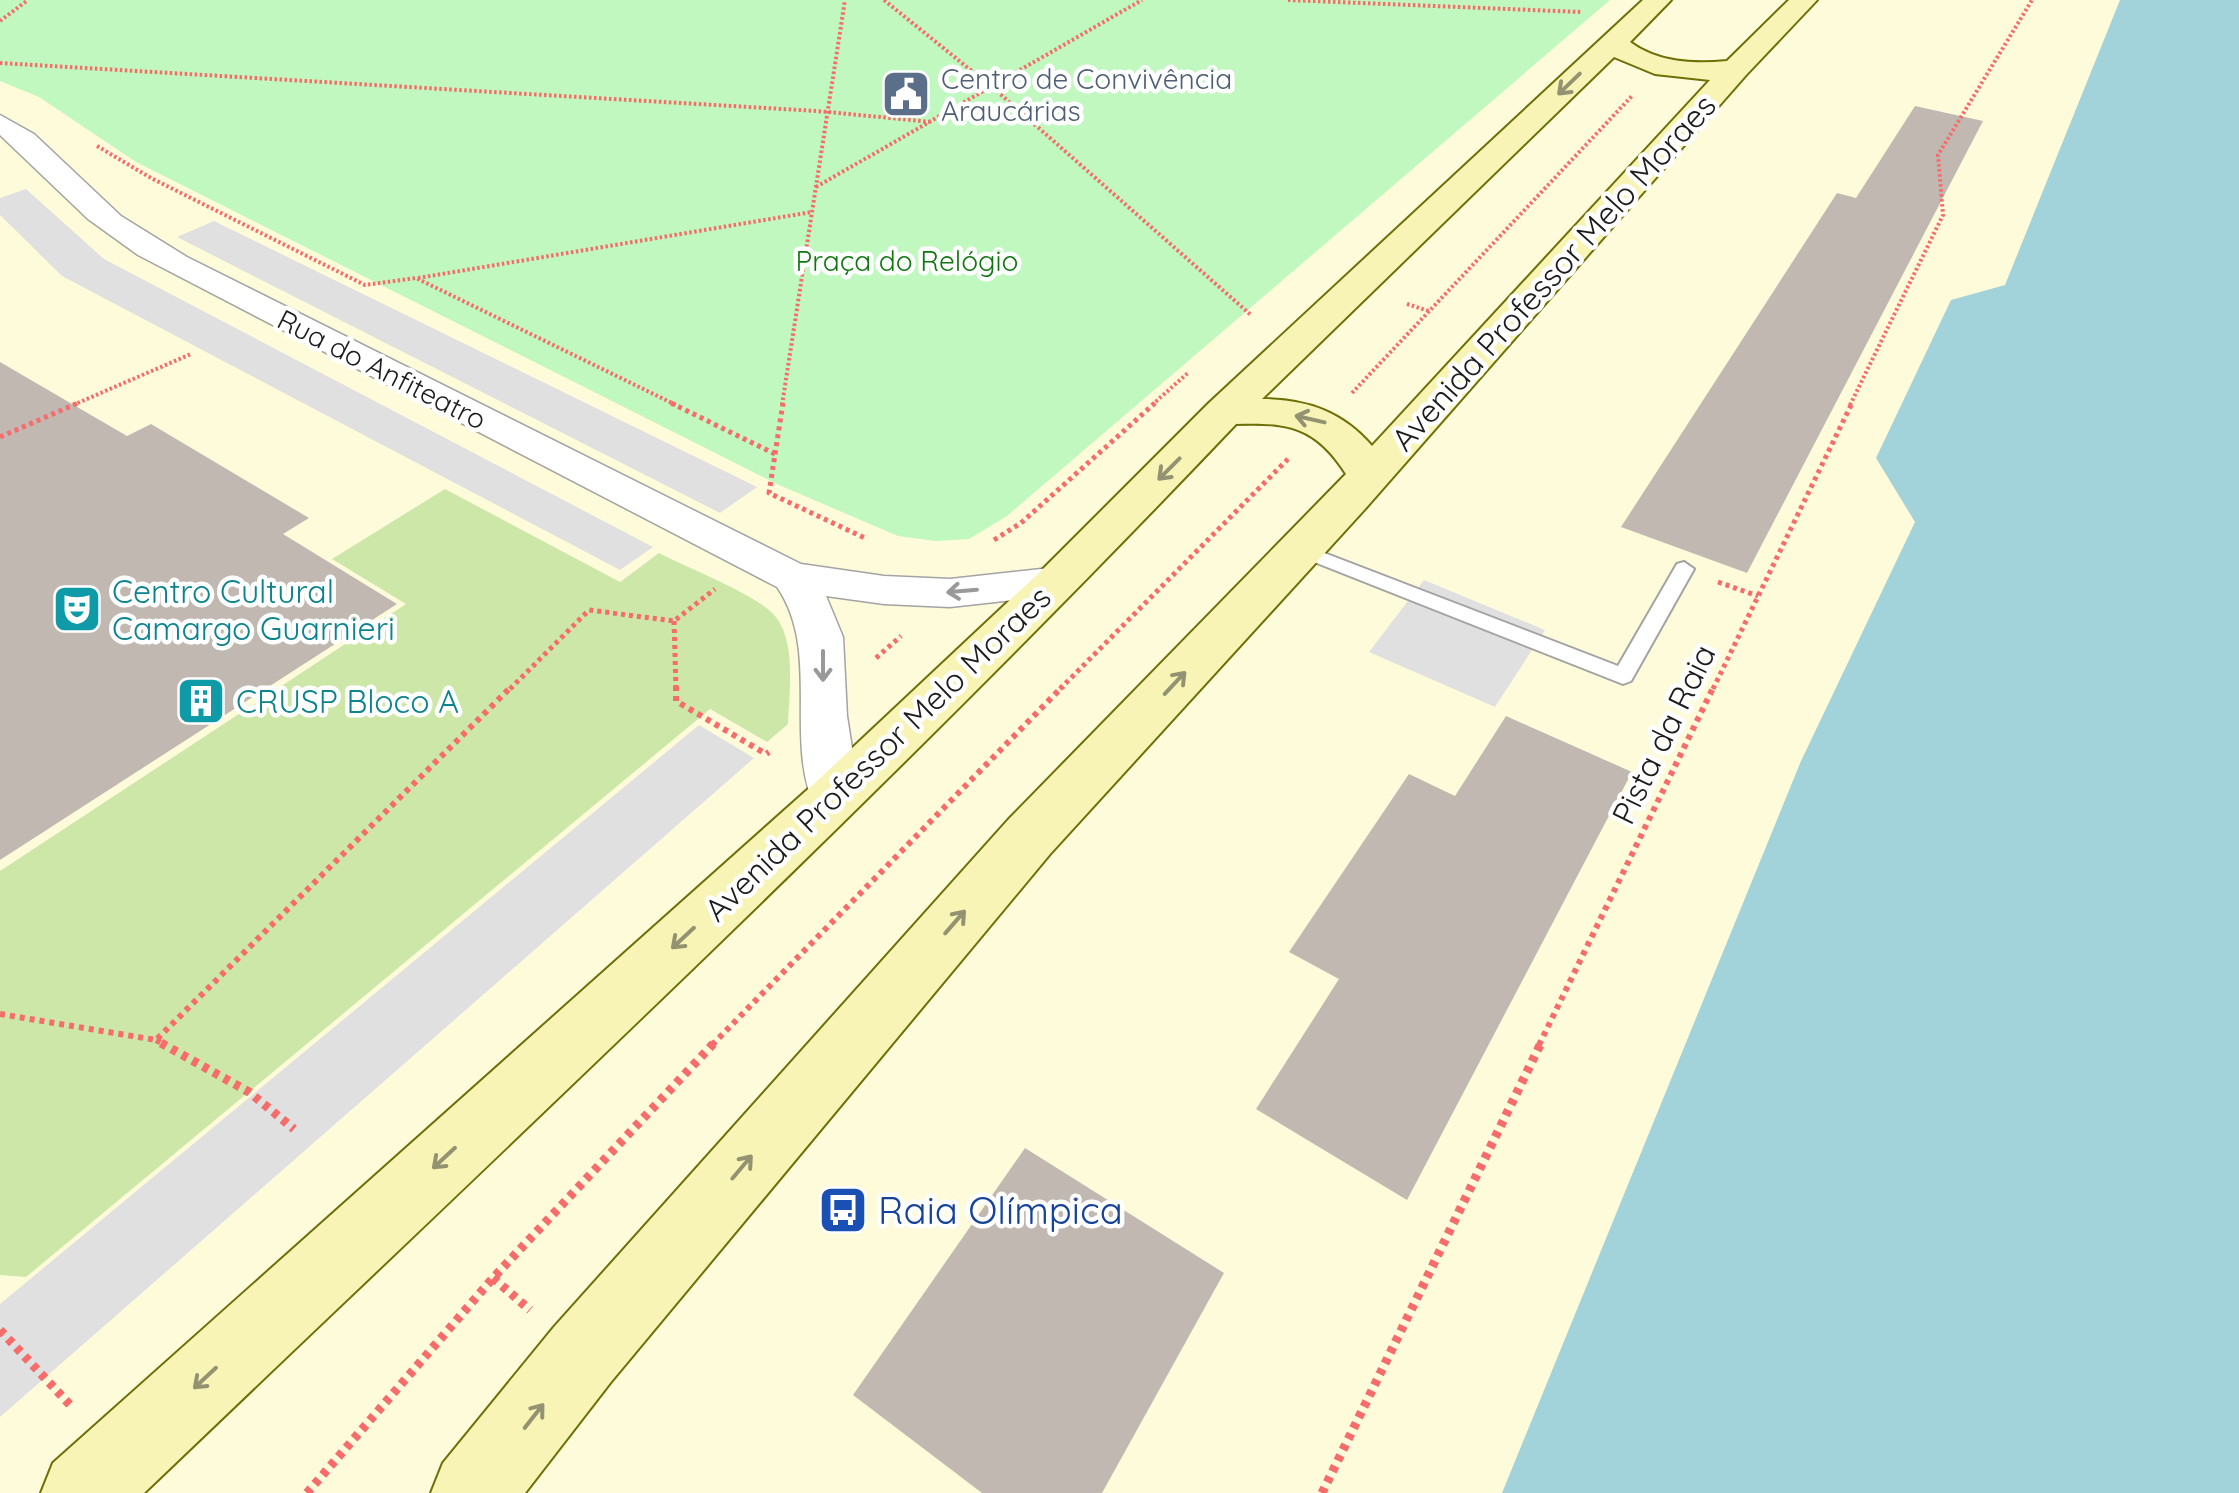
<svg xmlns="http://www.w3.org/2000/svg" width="2239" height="1493" font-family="Quicksand,sans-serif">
<rect width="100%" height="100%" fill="#ede9e2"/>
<rect fill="#fefbda" x="0" y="0" width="2239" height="1493"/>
<path fill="#cde7a9" d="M445 489 620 582 659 553C686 567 751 593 770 611 798 635 789 691 788 724L767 742 710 709 26 1277 0 1275V871L406 604 332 559Z"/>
<polygon fill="#c0f8bf" points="0,0 1610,0 1007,516 969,539 936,541 898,536 779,485 136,162 39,97 0,81"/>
<g fill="#e0e0e0">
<polygon points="26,189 104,259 653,547 620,570 62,276 0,215 0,198"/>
<polygon points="214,221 757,487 720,513 177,237"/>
<polygon points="1424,580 1545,630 1495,707 1369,652"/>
<polygon points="699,725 754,758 0,1417 0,1304"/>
</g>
<polygon fill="#a3d3da" points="2120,0 2239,0 2239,1493 1502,1493 1801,761 1915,522 1876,458 1951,300 2005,285"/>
<g fill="#c2b8b2">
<polygon points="1915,106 1983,121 1747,573 1621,527 1837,193 1856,198"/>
<polygon points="0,362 127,436 151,424 309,518 283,534 397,604 0,860"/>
<polygon points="1506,716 1632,772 1407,1200 1256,1109 1339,979 1289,952 1409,774 1455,796"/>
<polygon points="1025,1148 1224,1273 1102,1493 982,1493 853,1395"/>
</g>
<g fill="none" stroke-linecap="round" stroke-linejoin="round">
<g stroke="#a3a3a3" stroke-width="4">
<polygon id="lane" points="1301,544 1618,666 1677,564 1684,562 1694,569 1631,681 1623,684 1294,554 1291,550 1294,546"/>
</g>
<g stroke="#a3a3a3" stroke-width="3">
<path id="street" d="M0 115 34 134 121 216 187 257 801 564 884 576 950 579 1059 567 1074 571 1080 581 1074 591 1059 595 950 607 884 604 826 596 843 637 847 716 860 799 852 813 835 818 818 813C781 744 823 654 777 587L138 255 88 219 0 135Z"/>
</g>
<g stroke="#6e6f07" stroke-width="4">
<path id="secondary" d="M1643 0H1671L1630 42C1659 63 1693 64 1727 61L1789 0H1817L1746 75 1364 510 1050 854 610 1383 525 1493H431L443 1463 554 1327 1008 820 1346 474C1316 427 1289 422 1236 424 885 794 512 1141 144 1493H41L53 1463 815 783 1042 570 1209 403ZM1614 57 1655 74 1710 80 1372 446C1343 412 1307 399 1262 399Z"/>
</g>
<g stroke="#f66c6b" stroke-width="4" stroke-dasharray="2.5 2.5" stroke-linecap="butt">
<polyline points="884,0 999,93 1251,315"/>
<polyline points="1288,0 1581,12"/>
<polyline points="0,21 28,0"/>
<polyline points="0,63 817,111 932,122"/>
<polyline points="97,146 151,178 365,285 416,278 676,405"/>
<polyline points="816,187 1142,0"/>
<polyline points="418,278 812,212"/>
<polyline points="1407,304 1429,311"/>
<polyline points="1352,393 1632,96"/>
<polyline points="73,405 191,354"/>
<polyline points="782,405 845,0"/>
<polyline points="1152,405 1189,372"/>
<polyline points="1850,405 1943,215 1938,155 2032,0"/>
</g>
<g stroke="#f66c6b" stroke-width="5" stroke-dasharray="4 4" stroke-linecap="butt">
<polyline points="671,403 775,454 769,493 867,539"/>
<polyline points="0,437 78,403"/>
<polyline points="775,454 783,403"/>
<polyline points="994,540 1021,523 1155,403"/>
<polyline points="1718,582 1758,596"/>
<polyline points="674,621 676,689"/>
<polyline points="876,658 901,636"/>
<polyline points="510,689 589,610 674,621 715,589"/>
<polyline points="1060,689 1288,459"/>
<polyline points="1713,689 1852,403"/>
</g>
<g stroke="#f66c6b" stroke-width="6" stroke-dasharray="5 5" stroke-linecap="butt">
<polyline points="676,686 676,701 766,754 769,752"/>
<polyline points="0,1014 156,1040 512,686"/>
<polyline points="156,1040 166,1045"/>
<polyline points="712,1045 1063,686"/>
<polyline points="1539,1045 1714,686"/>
</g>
<g stroke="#f66c6b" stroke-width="9" stroke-dasharray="6 6" stroke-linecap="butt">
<polyline points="161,1043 249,1092 294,1129"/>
<polyline points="493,1278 530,1310"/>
<polyline points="0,1330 71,1406"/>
<polyline points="307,1493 493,1278 714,1043"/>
<polyline points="1322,1493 1541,1043"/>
</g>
<use href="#lane" fill="#fff" fill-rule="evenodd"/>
<use href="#street" fill="#fff" fill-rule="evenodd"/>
<use href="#secondary" fill="#f7f4b6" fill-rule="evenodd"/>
</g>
<defs><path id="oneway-shaft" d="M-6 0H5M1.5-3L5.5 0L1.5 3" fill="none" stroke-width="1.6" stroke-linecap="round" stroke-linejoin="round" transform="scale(2.5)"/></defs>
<g stroke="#949371">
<use href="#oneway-shaft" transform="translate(1569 84) rotate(136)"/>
<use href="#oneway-shaft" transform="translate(1310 419) rotate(-167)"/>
<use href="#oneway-shaft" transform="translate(1169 469) rotate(135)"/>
<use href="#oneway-shaft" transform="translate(1175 683) rotate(-47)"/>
<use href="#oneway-shaft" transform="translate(955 922) rotate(-49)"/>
<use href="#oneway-shaft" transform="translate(683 938) rotate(137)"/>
<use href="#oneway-shaft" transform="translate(444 1158) rotate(137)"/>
<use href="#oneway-shaft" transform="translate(742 1167) rotate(-50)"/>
<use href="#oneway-shaft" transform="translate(205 1378) rotate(137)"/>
<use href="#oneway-shaft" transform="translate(534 1416) rotate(-52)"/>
</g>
<g stroke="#999">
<use href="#oneway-shaft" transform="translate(962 591) rotate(175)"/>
<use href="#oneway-shaft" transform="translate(823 666) rotate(90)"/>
</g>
<defs>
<g id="civic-square" transform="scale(2.5)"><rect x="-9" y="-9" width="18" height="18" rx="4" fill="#5c6f8a" stroke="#fff"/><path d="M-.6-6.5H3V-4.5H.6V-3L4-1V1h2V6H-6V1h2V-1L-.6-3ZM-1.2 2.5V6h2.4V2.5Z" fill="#fff"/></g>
<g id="theatre-square" transform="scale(2.5)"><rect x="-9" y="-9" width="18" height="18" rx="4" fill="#0f9aa8" stroke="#fff"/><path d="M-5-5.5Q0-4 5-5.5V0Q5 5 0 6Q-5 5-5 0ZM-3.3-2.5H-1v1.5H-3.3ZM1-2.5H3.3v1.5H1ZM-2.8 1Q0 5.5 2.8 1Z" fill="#fff"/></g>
<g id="building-square" transform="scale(2.5)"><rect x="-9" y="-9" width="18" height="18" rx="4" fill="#0f9aa8" stroke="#fff"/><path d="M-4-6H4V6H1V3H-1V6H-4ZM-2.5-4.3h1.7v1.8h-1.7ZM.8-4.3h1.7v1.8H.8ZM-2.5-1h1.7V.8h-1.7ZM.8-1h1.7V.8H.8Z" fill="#fff"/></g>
<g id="bus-square" transform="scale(2.5)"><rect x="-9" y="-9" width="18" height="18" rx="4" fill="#1a4fb4" stroke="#fff"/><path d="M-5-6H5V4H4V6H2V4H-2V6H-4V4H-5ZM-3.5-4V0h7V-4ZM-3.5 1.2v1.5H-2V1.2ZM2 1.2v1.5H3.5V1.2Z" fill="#fff"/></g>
</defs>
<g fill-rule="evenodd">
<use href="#civic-square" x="906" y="94"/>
<use href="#theatre-square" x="77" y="609"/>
<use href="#building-square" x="201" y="701"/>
<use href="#bus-square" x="843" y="1210"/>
</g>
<g text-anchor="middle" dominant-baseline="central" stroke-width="9" stroke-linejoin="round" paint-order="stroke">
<g font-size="28" fill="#4e5e75" stroke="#fff" text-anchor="start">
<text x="941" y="78">Centro de Convivência<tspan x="941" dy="32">Araucárias</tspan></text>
</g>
<g font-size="28" fill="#0f770e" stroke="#fff">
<text x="907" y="260">Praça do Relógio</text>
</g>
<g font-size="28" fill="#1c1c1c" stroke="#fff">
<text transform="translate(382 369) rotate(27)">Rua do Anfiteatro</text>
</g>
<g font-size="32" fill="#1c1c1c" stroke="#fff">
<text transform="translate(1553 272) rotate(-48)">Avenida Professor Melo Moraes</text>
<text transform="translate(1663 734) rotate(-64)">Pista da Raia</text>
<text transform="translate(877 753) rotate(-44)">Avenida Professor Melo Moraes</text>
</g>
<g font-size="32" fill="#0d838f" stroke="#fff" text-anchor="start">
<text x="112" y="591">Centro Cultural<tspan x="112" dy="37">Camargo Guarnieri</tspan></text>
<text x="236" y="701">CRUSP Bloco A</text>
</g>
<g font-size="38" fill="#164399" stroke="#fff" text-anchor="start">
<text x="878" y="1210">Raia Olímpica</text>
</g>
</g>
</svg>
